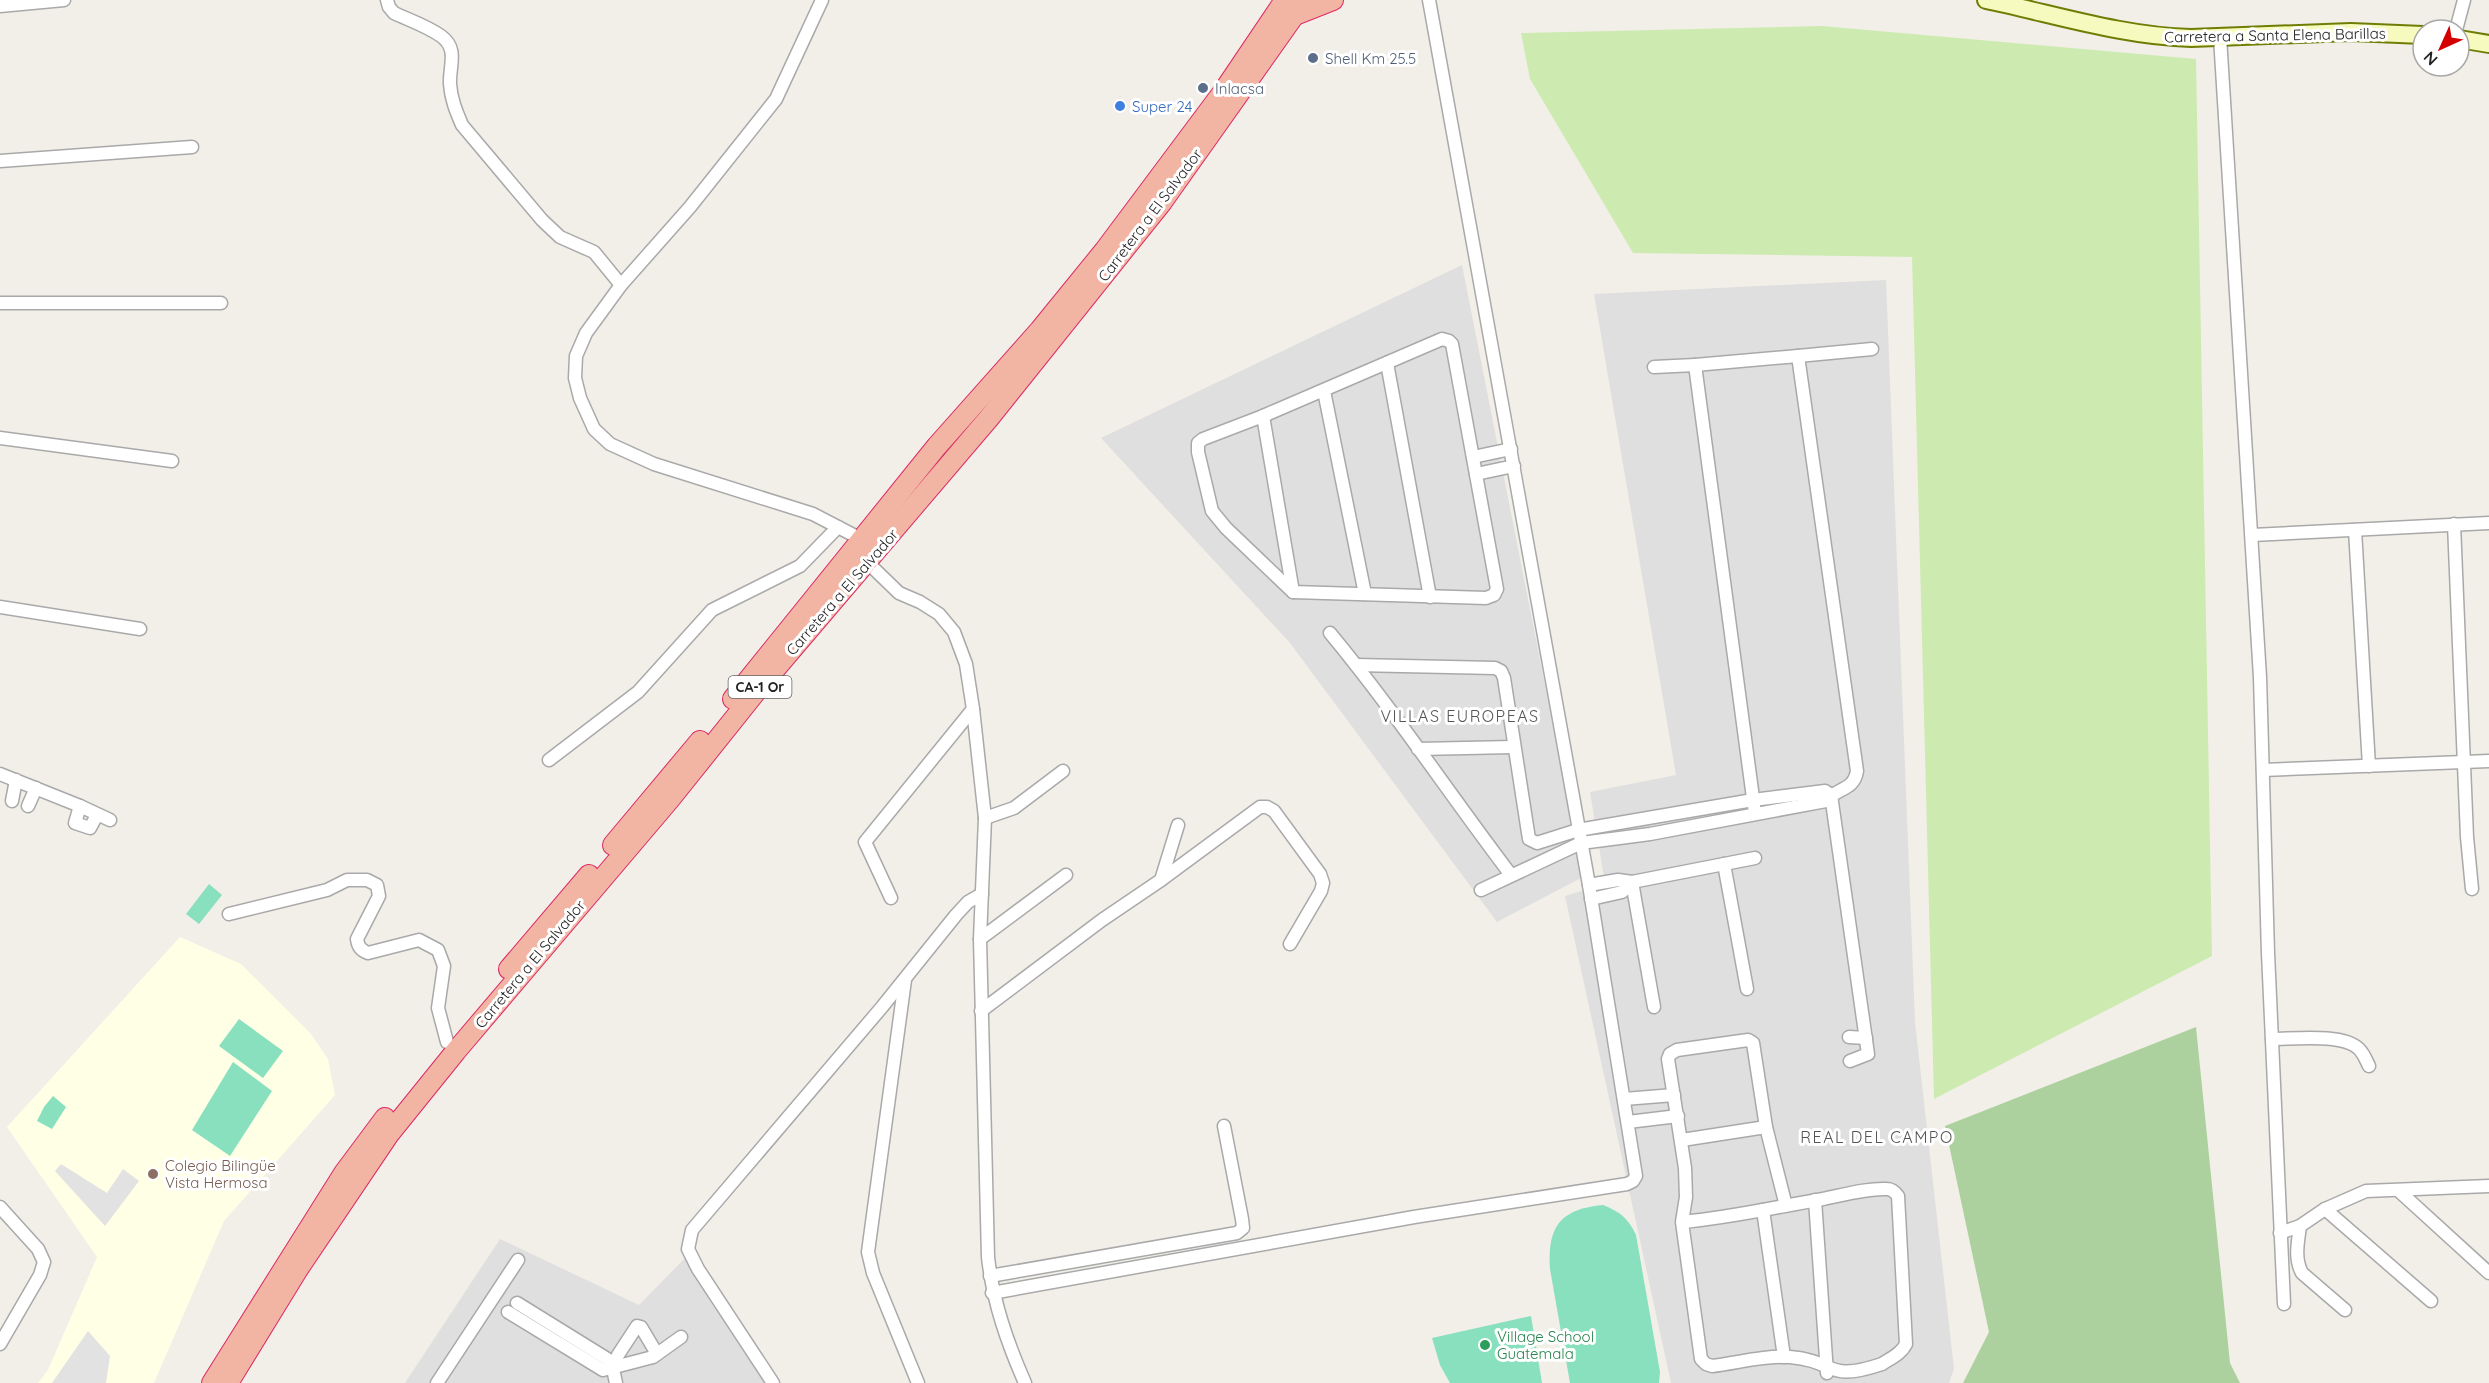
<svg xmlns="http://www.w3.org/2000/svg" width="2489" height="1383" font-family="Quicksand,sans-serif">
<rect width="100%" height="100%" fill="#f2efe9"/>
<g fill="#e0dfdf">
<polygon points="1462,265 1583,877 1497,922 1290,643 1101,438"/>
<polygon points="1886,280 1915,1022 1954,1369 1949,1383 1671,1383 1565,896 1605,884 1590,792 1676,775 1594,294"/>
<polygon points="500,1239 639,1305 687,1256 769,1383 405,1383"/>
</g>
<polygon fill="#ffffe5" points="180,937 241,964 311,1034 328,1059 335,1095 224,1221 154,1383 38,1383 48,1370 97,1257 7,1127"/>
<polygon fill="#cdebb0" points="1822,26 2196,59 2212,956 1934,1099 1912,257 1633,253 1530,79 1521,33"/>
<polygon fill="#add19e" points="2196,1027 2230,1363 2240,1383 1963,1383 1989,1332 1945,1126"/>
<g fill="#88e0be">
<polygon points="209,884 222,895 199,924 186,914"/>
<polygon points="239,1019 283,1051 263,1078 219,1046"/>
<polygon points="233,1062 272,1091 230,1156 192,1130"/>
<polygon points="53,1096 66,1107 52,1129 37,1121 44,1107"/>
<path d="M1603 1205C1620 1212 1628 1218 1636 1235L1660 1372 1659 1383H1570L1550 1269C1547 1227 1560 1209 1603 1205Z"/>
<polygon points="1531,1316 1542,1383 1450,1383 1440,1365 1432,1338"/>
</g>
<g fill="#e2e2e2">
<polygon points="61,1164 107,1193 123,1169 139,1181 105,1226 55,1171"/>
<polygon points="88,1331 110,1356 106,1383 52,1383"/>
</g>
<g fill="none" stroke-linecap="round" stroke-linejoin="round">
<g stroke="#a9a9a9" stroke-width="15">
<g id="minor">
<path d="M387 0 389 7 394 13C409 20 427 26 441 36 459 49 449 66 450 84 451 99 456 111 462 125L542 220 560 237 594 252 621 285"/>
<polyline points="822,0 776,99 690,207 621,285 586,333 576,356 575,378 580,398 594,429 610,444 654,464 813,514 861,539"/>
<polyline points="0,6 64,0"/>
<polyline points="2456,30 2464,0"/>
<polyline points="2220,37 2260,677 2268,953 2284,1304"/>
<polyline points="0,161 192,147"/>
<polyline points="0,303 221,303"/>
<polygon points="1442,339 1449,341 1452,344 1497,589 1494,595 1486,598 1293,592 1226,528 1212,511 1198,452 1198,443 1203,439 1263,416"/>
<polyline points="1798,356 1872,349"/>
<polyline points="1387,363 1430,597"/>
<polyline points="1654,367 1695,365"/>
<polyline points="1324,391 1365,594"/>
<polyline points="1263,416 1293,592"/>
<polyline points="0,438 172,461"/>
<polyline points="1473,457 1511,449"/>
<polyline points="1476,474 1514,466"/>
<polyline points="2454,524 2467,837 2472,889"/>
<polyline points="2355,530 2369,766"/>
<polyline points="2252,535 2489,523"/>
<path d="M867 562 899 593 920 602 939 614 954 632 966 664 973 709 985 818 980 939 988 1257C993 1302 1007 1342 1025 1383"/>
<polyline points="0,607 140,629"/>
<path d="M1330 633C1394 710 1450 795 1511 875"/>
<polyline points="1356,665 1495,668 1501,671 1504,678 1529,839 1537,843 1578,830 1753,800 1825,791 1831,795"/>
<polyline points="1418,749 1513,747"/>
<polyline points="549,760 638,692 712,610 800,566 838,527"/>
<polyline points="2263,770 2489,761"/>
<polyline points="0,774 80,806 110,820"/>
<polyline points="1831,795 1868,1054 1850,1061"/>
<polyline points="12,801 16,780"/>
<polyline points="28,806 36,788"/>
<polyline points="80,806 75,823 90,828 97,815"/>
<polyline points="985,818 1014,808 1063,771"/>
<polyline points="1724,864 1747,989"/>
<polyline points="1161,880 1260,807 1267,807 1274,811 1320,874 1323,883 1321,891 1290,944"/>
<polyline points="1632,882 1654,1007"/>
<polyline points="1589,885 1618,880 1632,882 1755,858"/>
<path d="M1481 890 1581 843 1650 834 1826 801C1836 788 1854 791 1857 771L1798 356 1695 365 1755 813"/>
<polyline points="891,898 865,842 973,709"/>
<polyline points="1591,899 1622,892 1632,882"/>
<path d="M229 914 327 890 347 880H367L377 885 379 896 357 939C358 947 361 950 368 953L419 940 438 950 444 966 438 1008 447 1042"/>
<polyline points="980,939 1066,875"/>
<polyline points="905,980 868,1252 873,1273 918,1383"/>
<polyline points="981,1011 1102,920 1161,880 1178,825"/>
<polyline points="1849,1037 1866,1038"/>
<path d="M2272 1039C2294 1039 2343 1033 2359 1049 2364 1054 2366 1060 2369 1066"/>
<polyline points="1624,1099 1674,1095"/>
<polyline points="1628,1122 1678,1116"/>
<polyline points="1682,1140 1766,1127"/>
<polyline points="2399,1191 2489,1273"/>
<polyline points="1815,1200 1827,1373"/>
<polyline points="0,1207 38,1249 44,1262 40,1275 0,1344"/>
<polyline points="2325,1209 2431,1301"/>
<polyline points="1763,1210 1784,1357"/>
<path d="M1682 1222C1729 1218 1776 1207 1823 1199 1843 1195 1867 1188 1887 1189 1892 1189 1895 1192 1898 1196L1906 1344C1901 1354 1891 1358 1882 1364 1825 1383 1838 1361 1790 1357 1765 1355 1737 1363 1712 1366L1706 1364 1701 1359 1682 1222 1686 1197 1685 1168 1668 1059 1670 1054 1677 1050 1748 1040 1753 1043 1766 1127 1786 1206"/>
<path d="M2300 1226C2298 1242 2294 1258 2302 1273L2345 1310"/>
<polyline points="2280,1233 2300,1226 2325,1209 2366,1191 2489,1186"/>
<polyline points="990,1276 1237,1233 1243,1228 1242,1219 1224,1126"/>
<polyline points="992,1293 1414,1217 1627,1184 1633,1181 1636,1176 1589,885 1429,0"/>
<polyline points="517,1303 609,1360 613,1369 616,1383"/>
<polyline points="508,1312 603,1370 653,1357 681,1337"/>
<polyline points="613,1369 618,1355 637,1326 641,1327 657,1354"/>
<polyline points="437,1383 518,1260"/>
<polyline points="773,1383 698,1269 688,1249 692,1230 882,1007 956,915 968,902 982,894"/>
</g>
</g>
<g stroke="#707d05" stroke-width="20">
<g id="secondary">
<path d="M1986 0C2054 14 2121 36 2191 38L2351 32 2423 35"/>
<polyline points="2459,39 2489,44"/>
</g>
</g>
<g stroke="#dc2a67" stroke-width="22">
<g id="trunk">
<polyline points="1295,15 1333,0"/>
<polyline points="733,699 937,446 1040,330 1105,250 1223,92 1285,0"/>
<polyline points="613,845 700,741"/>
<polyline points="509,969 589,875"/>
<polyline points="212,1383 344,1173 385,1118"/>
<polyline points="228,1383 298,1269 389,1134 456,1051 670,799 758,689 989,418 1162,202 1305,0"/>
</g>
</g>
<use href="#minor" stroke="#fff" stroke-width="12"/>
<use href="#secondary" stroke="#f7fabf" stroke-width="16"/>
<use href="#trunk" stroke="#f2b4a3" stroke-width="20"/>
</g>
<g fill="#5c6f8a" stroke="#fff" stroke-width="2">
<circle cx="1313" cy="58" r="6"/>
<circle cx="1203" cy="88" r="6"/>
</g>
<circle fill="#3f7fe0" stroke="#fff" stroke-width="2" cx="1120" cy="106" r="6"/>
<circle fill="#8d6e63" stroke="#fff" stroke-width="2" cx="153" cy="1174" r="6"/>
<circle fill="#2e9e5b" stroke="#fff" stroke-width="2" cx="1485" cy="1345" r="6"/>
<g text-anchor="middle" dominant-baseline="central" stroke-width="6" stroke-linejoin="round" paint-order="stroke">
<rect fill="#fff" stroke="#646464" stroke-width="1.5" x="728.5" y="676" width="63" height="22" rx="4.5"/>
<g font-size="14" font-weight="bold" fill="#222">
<text x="760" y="687">CA-1 Or</text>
</g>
<g font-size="15" fill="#222" stroke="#fff">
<text transform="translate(2275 35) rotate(-1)">Carretera a Santa Elena Barillas</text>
<text transform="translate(1150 215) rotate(-53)">Carretera a El Salvador</text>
<text transform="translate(842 592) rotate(-49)">Carretera a El Salvador</text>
<text transform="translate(530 964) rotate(-50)">Carretera a El Salvador</text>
</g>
<g font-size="15" fill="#4e5e75" stroke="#fff" text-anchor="start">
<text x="1325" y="58">Shell Km 25.5</text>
<text x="1215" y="88">Inlacsa</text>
</g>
<g font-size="15" fill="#366cbe" stroke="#fff" text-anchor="start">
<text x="1132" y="106">Super 24</text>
</g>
<g font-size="15" fill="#785e54" stroke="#fff" text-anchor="start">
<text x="165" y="1165">Colegio Bilingüe<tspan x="165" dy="17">Vista Hermosa</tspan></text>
</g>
<g font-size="15" fill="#27864d" stroke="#fff" text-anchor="start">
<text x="1497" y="1336">Village School<tspan x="1497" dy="17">Guatemala</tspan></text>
</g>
<g font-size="16" letter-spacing="1.5" fill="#555" stroke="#fff">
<text x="1460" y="716">VILLAS EUROPEAS</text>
<text x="1877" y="1137">REAL DEL CAMPO</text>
</g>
</g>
<g transform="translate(2441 48) rotate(225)"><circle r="28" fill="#ffffff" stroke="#a7a7a7" stroke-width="1.5"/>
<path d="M0-4.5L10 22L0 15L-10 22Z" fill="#d40000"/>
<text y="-9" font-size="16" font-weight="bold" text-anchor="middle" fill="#222222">N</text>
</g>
</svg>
